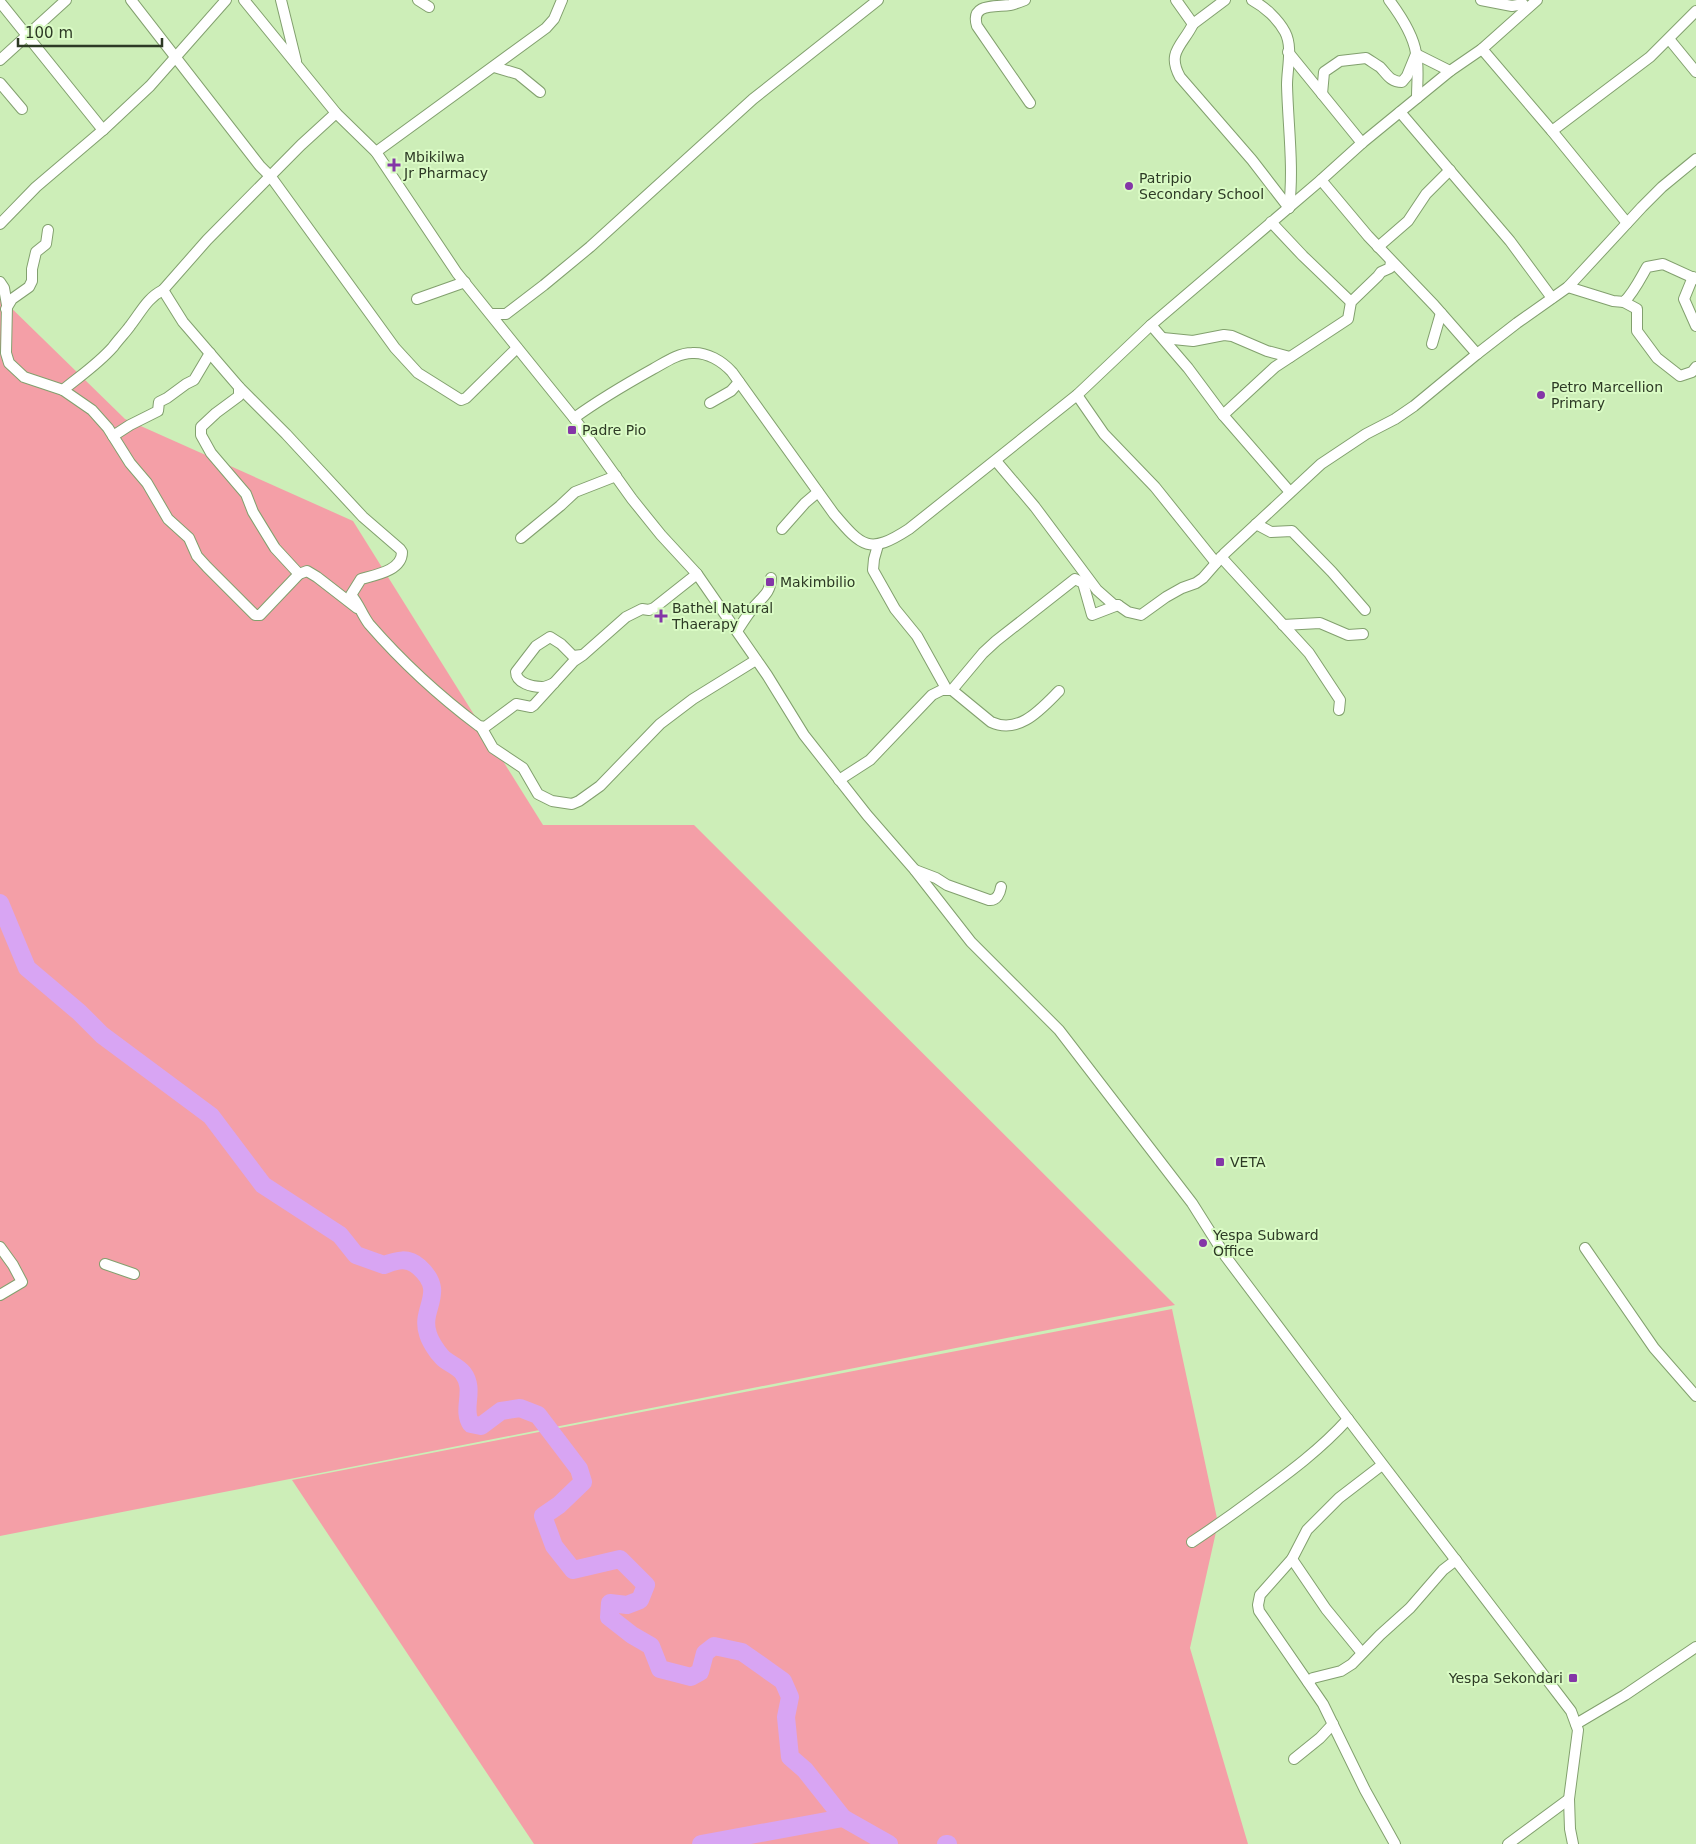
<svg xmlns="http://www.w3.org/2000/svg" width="1696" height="1844" font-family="'DejaVu Sans',sans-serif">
<rect width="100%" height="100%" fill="#cdeeb8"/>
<g fill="#f49fa7">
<polygon points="0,297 125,419 353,521 543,825 694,825 1175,1305 0,1536"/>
<polygon points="1172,1309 1218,1523 1190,1648 1248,1844 534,1844 292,1480"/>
</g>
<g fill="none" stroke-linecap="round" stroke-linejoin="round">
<g stroke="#d8a5f3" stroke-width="18">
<path d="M0 903 27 968 79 1012 102 1035 211 1116 263 1185 340 1235 356 1255 384 1265C397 1260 408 1257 419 1267 448 1293 419 1308 428 1334 430 1341 437 1352 442 1357 447 1363 458 1366 463 1373 476 1390 461 1409 471 1424L481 1426 501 1411 520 1408 538 1415 579 1469 583 1482 559 1505 543 1516 554 1546 573 1570 620 1559 646 1585 640 1600 627 1605 610 1603 609 1617 632 1635 651 1646 660 1669 691 1677 700 1672 705 1653 714 1646 742 1652 783 1681 790 1697 786 1717 790 1757 805 1770 843 1818"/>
<polyline points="701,1844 843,1818 889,1844"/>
<polyline points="946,1844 948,1844"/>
</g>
<g stroke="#82a06e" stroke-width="12">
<g id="street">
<polyline points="131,0 260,166 271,177 395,348 418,373 461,400 466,398 517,348"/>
<polyline points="244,0 336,113 376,152 457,273 574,418 632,499 661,535 697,574 767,675 804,735 867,815 914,869 971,942 1059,1030 1192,1203 1226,1257 1335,1402 1558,1694 1571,1711 1578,1730 1569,1799 1570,1829 1573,1844"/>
<polyline points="281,0 296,61"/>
<polyline points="418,0 429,7"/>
<path d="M1025 0C1020 2 1015 4 1010 5 995 7 970 3 977 26L1030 103"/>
<path d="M1176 0 1193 24C1183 45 1166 52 1180 77L1252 160 1289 208"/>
<path d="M1252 0C1265 7 1278 19 1285 32 1293 47 1287 68 1287 85 1288 126 1294 167 1289 208"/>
<path d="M1389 0C1401 16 1413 34 1416 53 1419 67 1417 83 1417 98"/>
<polyline points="1481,0 1512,6 1523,4"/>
<polyline points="0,2 103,130"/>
<polyline points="1193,24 1225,0"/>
<polyline points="1669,39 1696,72"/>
<polyline points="1482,49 1552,131 1627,223"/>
<polyline points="1288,52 1362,143"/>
<polyline points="0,60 66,0"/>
<polyline points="494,67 518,74 540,92"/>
<polyline points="0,83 22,109"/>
<path d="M1322 94 1324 72 1340 61 1366 58C1371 61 1375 64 1380 67 1387 74 1390 82 1402 82L1407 76 1416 54 1450 71"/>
<polyline points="1400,112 1510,241 1552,298"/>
<polyline points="1552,131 1650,57 1696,11"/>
<polyline points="376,152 546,28 554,19 562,0"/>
<polyline points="1321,180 1368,236 1434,305 1477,354"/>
<polyline points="1271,222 1303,256 1351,302"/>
<polyline points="0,224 36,187 103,130 150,86 226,0"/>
<polyline points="1378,247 1408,221 1426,194 1450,170"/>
<polyline points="1693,277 1684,299 1696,326"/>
<polyline points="0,282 4,288 7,305 6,353 9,363 24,377 63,390 92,410 108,428 130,463 147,483 168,519 189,538 197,556 207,567 255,615 260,615 299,574 307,571 317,577 357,608"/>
<path d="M1568 287 1613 301 1624 302C1634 292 1640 279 1647 267L1663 264 1696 279"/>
<path d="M163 290 183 322 239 387 286 434 363 517 400 549 402 552C402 571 375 575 361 579L351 595C359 604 361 613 369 624 402 662 439 696 479 726L485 727 516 704 531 707 534 705 574 661 583 655 626 617 642 609 649 610 654 608 697 574"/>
<polyline points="417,299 465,282"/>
<polyline points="1624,302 1637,309 1637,331 1657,358 1680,376 1692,372 1696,367"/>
<polyline points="6,309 12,299 29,287 32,281 32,269 36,252 46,244 48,230"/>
<polyline points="491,314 506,314 544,285 590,247 753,99 878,0"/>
<polyline points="1151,325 1188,368 1223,415 1290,492"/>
<polyline points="1163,338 1193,341 1224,335 1232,336 1267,351 1290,357"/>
<polyline points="1432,344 1441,313"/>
<polyline points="239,387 239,396 216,413 201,427 201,435 211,453 246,494 253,512 275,548 299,574"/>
<path d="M63 390C80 376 98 364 113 347 118 340 125 333 130 326 141 312 147 298 163 290L207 240 301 145 336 113"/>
<polyline points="1077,395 1104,434 1155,487 1216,563"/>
<polyline points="710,403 731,391 739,382"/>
<polyline points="1223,415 1275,367 1348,319 1351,302 1378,276 1381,272 1390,268 1391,261"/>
<path d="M574 418C599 400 626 384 653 369 664 363 678 353 692 353 707 352 722 361 732 372L834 514C862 547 869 555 909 529L1077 395 1151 325 1321 180 1362 143 1450 71 1482 49 1537 0"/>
<polyline points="113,436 130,425 158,411 159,402 167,398 186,384 194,380 210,353"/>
<polyline points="996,461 1035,507 1097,590 1114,605 1118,605 1128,612 1141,615 1166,597 1182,588 1196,583 1203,578 1224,554 1321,464 1366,434 1395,419 1414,406 1477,354 1517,323 1568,287 1642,207 1662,187 1696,159"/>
<polyline points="1256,524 1271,532 1292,531 1332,572 1365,610"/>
<polyline points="782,529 805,503 818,492"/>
<polyline points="521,538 560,506 575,492 616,476"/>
<polyline points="878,545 874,559 873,570 895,609 917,636 947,690"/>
<polyline points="1221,557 1309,653 1340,700 1339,710"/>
<polyline points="1283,625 1320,623 1348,635 1363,634"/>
<path d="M737 631C742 624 747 615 753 608 761 598 771 593 771 578"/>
<path d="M554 683C550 685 546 687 542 687 532 687 516 683 516 672L536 646 550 637 561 644 573 656 582 655"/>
<polyline points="952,690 983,653 996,641 1075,579 1083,583 1092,615 1118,605"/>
<polyline points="481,727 493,748 523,768 538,794 552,801 572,804 579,801 600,786 660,724 693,699 756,660"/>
<path d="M839 780 870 760 932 695 942 690H952L991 722C1019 735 1041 709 1059 691"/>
<path d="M915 870 936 878 947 885 989 900C997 901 1000 893 1001 887"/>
<polyline points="0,1247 13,1265 22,1282 0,1295"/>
<polyline points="1585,1248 1654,1348 1696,1396"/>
<polyline points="105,1264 134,1274"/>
<polyline points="1382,1465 1339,1498 1307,1530 1292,1559 1260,1595 1258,1605 1259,1611 1323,1704 1365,1790 1395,1844"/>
<path d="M1192 1542C1213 1528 1233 1514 1253 1499 1287 1474 1319 1451 1348 1419"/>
<polyline points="1292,1559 1326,1609 1362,1653"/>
<polyline points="1308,1682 1313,1678 1341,1671 1352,1664 1380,1635 1410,1608 1443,1570 1456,1560"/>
<polyline points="1576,1724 1625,1695 1696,1647"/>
<polyline points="1294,1759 1320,1738 1333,1724"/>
<polyline points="1508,1844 1569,1799"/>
</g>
</g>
<use href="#street" stroke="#fff" stroke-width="10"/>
</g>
<g fill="#8436a7" stroke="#dafbc5" stroke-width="2">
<path d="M391.5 157.5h5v5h5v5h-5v5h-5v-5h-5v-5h5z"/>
<circle cx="1129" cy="186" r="5"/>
<circle cx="1541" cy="395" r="5"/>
<rect x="567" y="425" width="10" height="10" rx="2.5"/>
<rect x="765" y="577" width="10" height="10" rx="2.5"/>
<path d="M658.5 608.5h5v5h5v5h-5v5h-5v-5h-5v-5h5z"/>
<rect x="1215" y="1157" width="10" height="10" rx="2.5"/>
<circle cx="1203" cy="1243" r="5"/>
<rect x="1568" y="1673" width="10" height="10" rx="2.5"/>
</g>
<g text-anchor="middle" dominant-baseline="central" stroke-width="4" stroke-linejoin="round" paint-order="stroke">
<g font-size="14" fill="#2d3a25" stroke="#dafbc5" text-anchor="start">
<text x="404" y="157">Mbikilwa<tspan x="404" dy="16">Jr Pharmacy</tspan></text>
<text x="1139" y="178">Patripio<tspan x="1139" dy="16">Secondary School</tspan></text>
<text x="1551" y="387">Petro Marcellion<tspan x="1551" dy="16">Primary</tspan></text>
<text x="582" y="430">Padre Pio</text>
<text x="780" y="582">Makimbilio</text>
<text x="672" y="608">Bathel Natural<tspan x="672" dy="16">Thaerapy</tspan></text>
<text x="1230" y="1162">VETA</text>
<text x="1213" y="1235">Yespa Subward<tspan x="1213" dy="16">Office</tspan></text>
<text x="1563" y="1678" text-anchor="end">Yespa Sekondari</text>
</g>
</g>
<path d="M18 38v8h144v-8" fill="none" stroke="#2d3a25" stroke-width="2.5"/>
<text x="25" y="38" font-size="15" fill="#2d3a25" stroke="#dafbc5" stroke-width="4" paint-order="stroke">100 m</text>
</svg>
